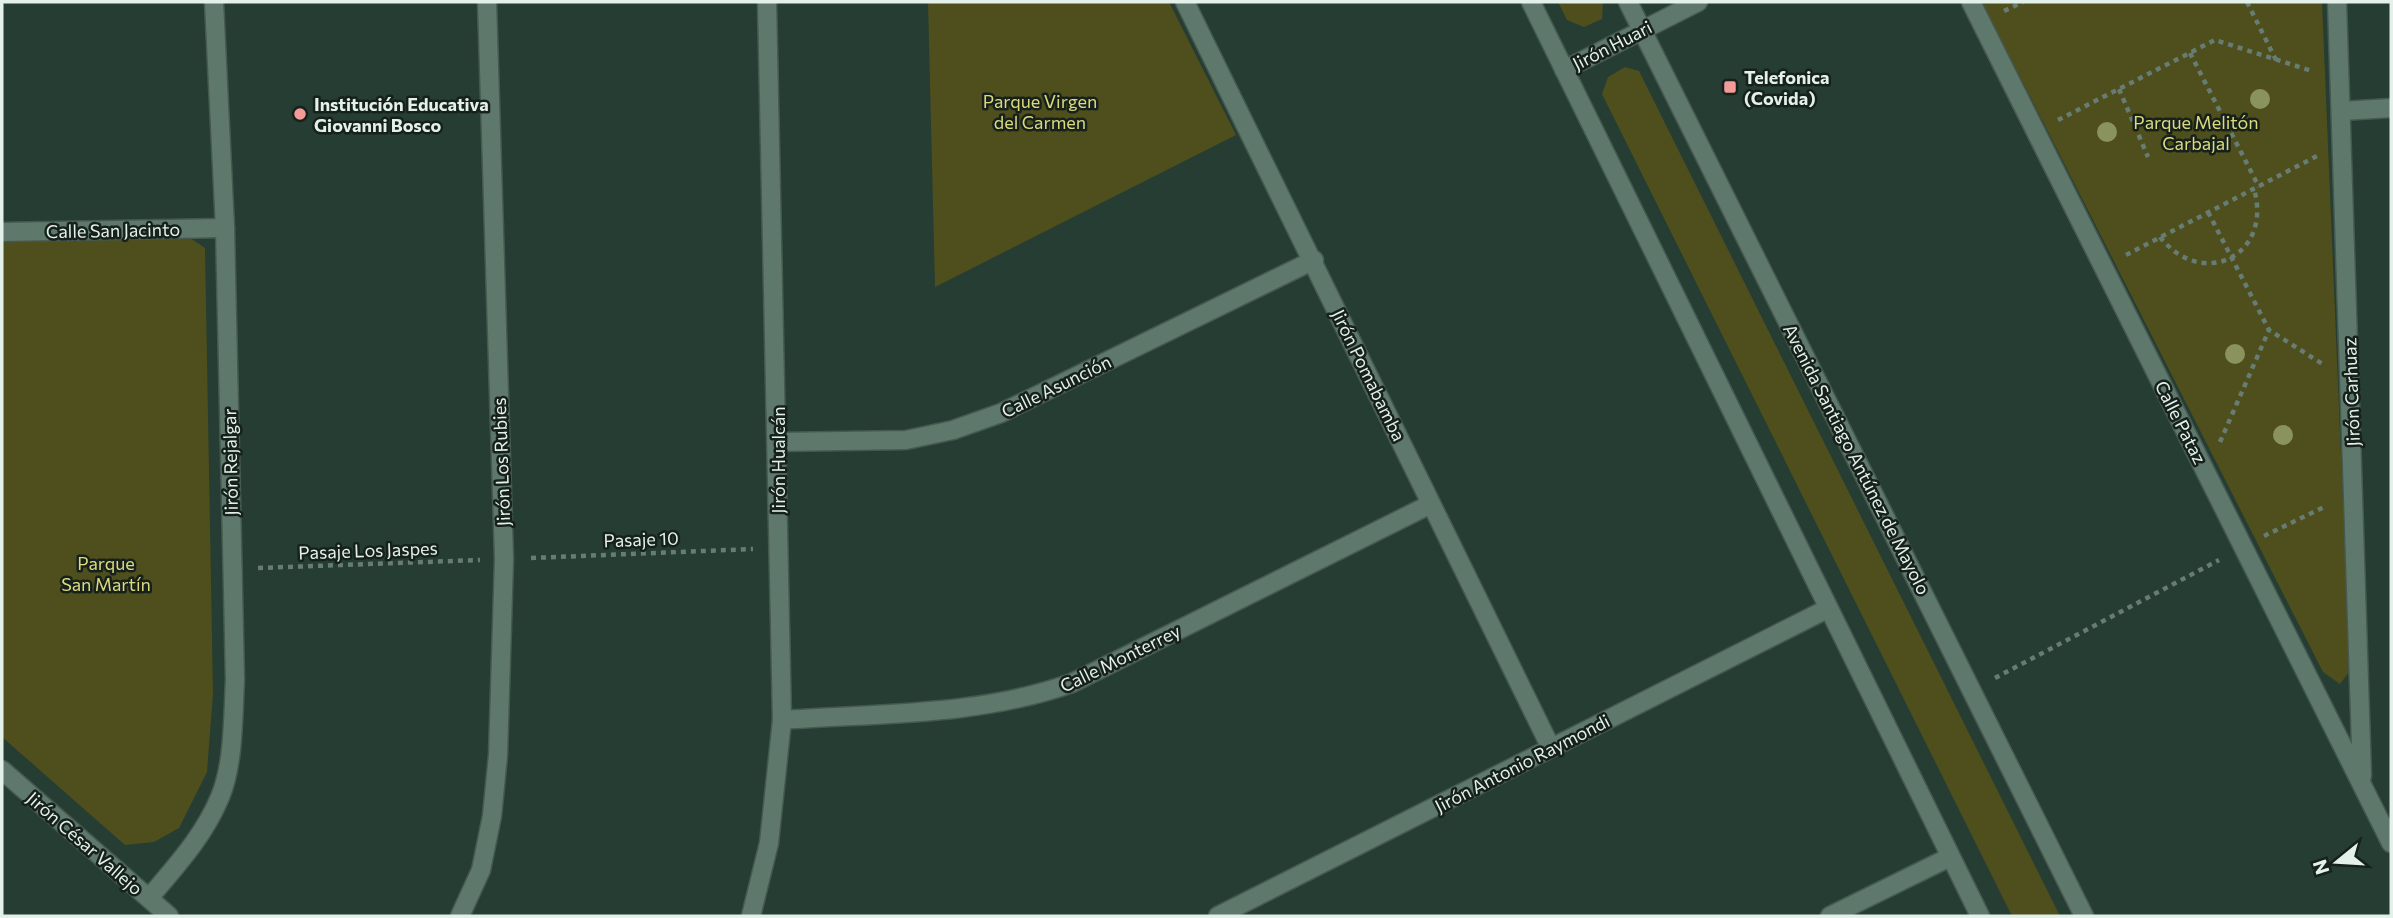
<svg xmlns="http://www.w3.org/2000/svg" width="2393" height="918" font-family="Commissioner,sans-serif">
<rect width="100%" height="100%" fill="#253d32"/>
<g fill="#4f4e1d">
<polygon points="928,2 1169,2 1236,135 935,287"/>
<polygon points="1558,2 1603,2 1602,19 1584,27 1567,20"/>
<polygon points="1982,2 2322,2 2350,671 2340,684 2323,672"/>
<polygon points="1625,67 1639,71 2060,916 2012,916 1602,94 1608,77"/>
<polygon points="184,234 205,248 213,693 207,772 179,828 154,842 125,845 2,737 2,240"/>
</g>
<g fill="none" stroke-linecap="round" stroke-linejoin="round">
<g stroke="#455950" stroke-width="21">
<g id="street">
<polyline points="1185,2 1551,748"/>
<polyline points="1971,2 2391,843"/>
<polyline points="2337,2 2362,776"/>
<polyline points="1564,70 1698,2"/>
<polyline points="2342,111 2391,108"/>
<polyline points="2,232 225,228"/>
<polyline points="778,442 906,440 953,430 1001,413 1314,260"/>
<path d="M782 720C880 713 980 716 1072 683L1431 504"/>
<polyline points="2,770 169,916"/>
<path d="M149 898C176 866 204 836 220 797 234 764 233 715 235 680L225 228 214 2"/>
<polyline points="460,916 481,870 492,816 498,755 504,559 487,2"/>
<polyline points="751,916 769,843 782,720 767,2"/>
<polyline points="1218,916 1827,609"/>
<polyline points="1830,916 1950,857"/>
</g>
</g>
<g stroke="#455950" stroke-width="21">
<g id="secondary">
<polyline points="1531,2 1980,916"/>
<polyline points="1628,2 2084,916"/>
</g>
</g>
<g stroke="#677c72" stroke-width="4.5" stroke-dasharray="5 5" stroke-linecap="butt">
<polyline points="2247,2 2276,60"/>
<polyline points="2004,11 2023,2"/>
<polyline points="2190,53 2259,187"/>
<polyline points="2119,89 2148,157"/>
<polyline points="2058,120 2215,40 2312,71"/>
<polyline points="2208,212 2269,330 2324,365"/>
<path d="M2160 237C2203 291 2273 255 2254 189"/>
<polyline points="2126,255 2317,156"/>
<polyline points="2220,442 2269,330"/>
<polyline points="2264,536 2324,507"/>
<polyline points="531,558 753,549"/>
<polyline points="258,568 480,560"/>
<polyline points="1995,678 2219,560"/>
</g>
<use href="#street" stroke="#5f786c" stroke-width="18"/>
<use href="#secondary" stroke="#5f786c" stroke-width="18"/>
</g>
<g fill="#8a935b">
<circle cx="2260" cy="99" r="10"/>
<circle cx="2107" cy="132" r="10"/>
<circle cx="2235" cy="354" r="10"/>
<circle cx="2283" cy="435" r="10"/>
</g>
<g fill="#f59b97" stroke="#17211c" stroke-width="2.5">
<rect x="1723" y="80" width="14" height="14" rx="3.5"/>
<circle cx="300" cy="114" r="7"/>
</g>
<g text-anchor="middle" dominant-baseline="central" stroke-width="5" stroke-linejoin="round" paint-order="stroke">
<g font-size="18" fill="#e3f1ea" stroke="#17211c">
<text transform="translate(1612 45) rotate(-27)">Jirón Huari</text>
<text transform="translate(113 230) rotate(-1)">Calle San Jacinto</text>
<text transform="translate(1369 375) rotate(64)">Jirón Pomabamba</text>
<text transform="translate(1056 386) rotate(-26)">Calle Asunción</text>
<text transform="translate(2351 392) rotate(-92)">Jirón Carhuaz</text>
<text transform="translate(2181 422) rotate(63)">Calle Pataz</text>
<text transform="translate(1857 459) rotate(63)">Avenida Santiago Antúnez de Mayolo</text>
<text transform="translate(778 460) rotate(-90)">Jirón Hualcán</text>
<text transform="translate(230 462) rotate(-91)">Jirón Rejalgar</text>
<text transform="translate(501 462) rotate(-92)">Jirón Los Rubies</text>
<text transform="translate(641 539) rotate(-2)">Pasaje 10</text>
<text transform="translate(368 550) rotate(-2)">Pasaje Los Jaspes</text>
<text transform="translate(1120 658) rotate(-26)">Calle Monterrey</text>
<text transform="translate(1522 763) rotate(-27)">Jirón Antonio Raymondi</text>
<text transform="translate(85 843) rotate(41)">Jirón César Vallejo</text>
</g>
<g font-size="18" font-weight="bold" fill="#e3f1ea" stroke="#17211c" text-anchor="start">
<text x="1744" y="77">Telefonica<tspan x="1744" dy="21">(Covida)</tspan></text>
<text x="314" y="104">Institución Educativa<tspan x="314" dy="21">Giovanni Bosco</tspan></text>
</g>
<g font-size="18" fill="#dcda7d" stroke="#17211c">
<text x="1040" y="101">Parque Virgen<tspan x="1040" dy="21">del Carmen</tspan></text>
<text x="2196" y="122">Parque Melitón<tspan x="2196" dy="21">Carbajal</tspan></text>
<text x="106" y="563">Parque<tspan x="106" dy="21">San Martín</tspan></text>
</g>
</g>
<rect width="2393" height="918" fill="none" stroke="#e3f1ea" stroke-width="7"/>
<g transform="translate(2337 862) rotate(252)" stroke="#17211c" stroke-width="5" paint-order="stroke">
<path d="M0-5L12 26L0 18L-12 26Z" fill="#e3f1ea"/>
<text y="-10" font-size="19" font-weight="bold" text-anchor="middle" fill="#e3f1ea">N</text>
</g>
</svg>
